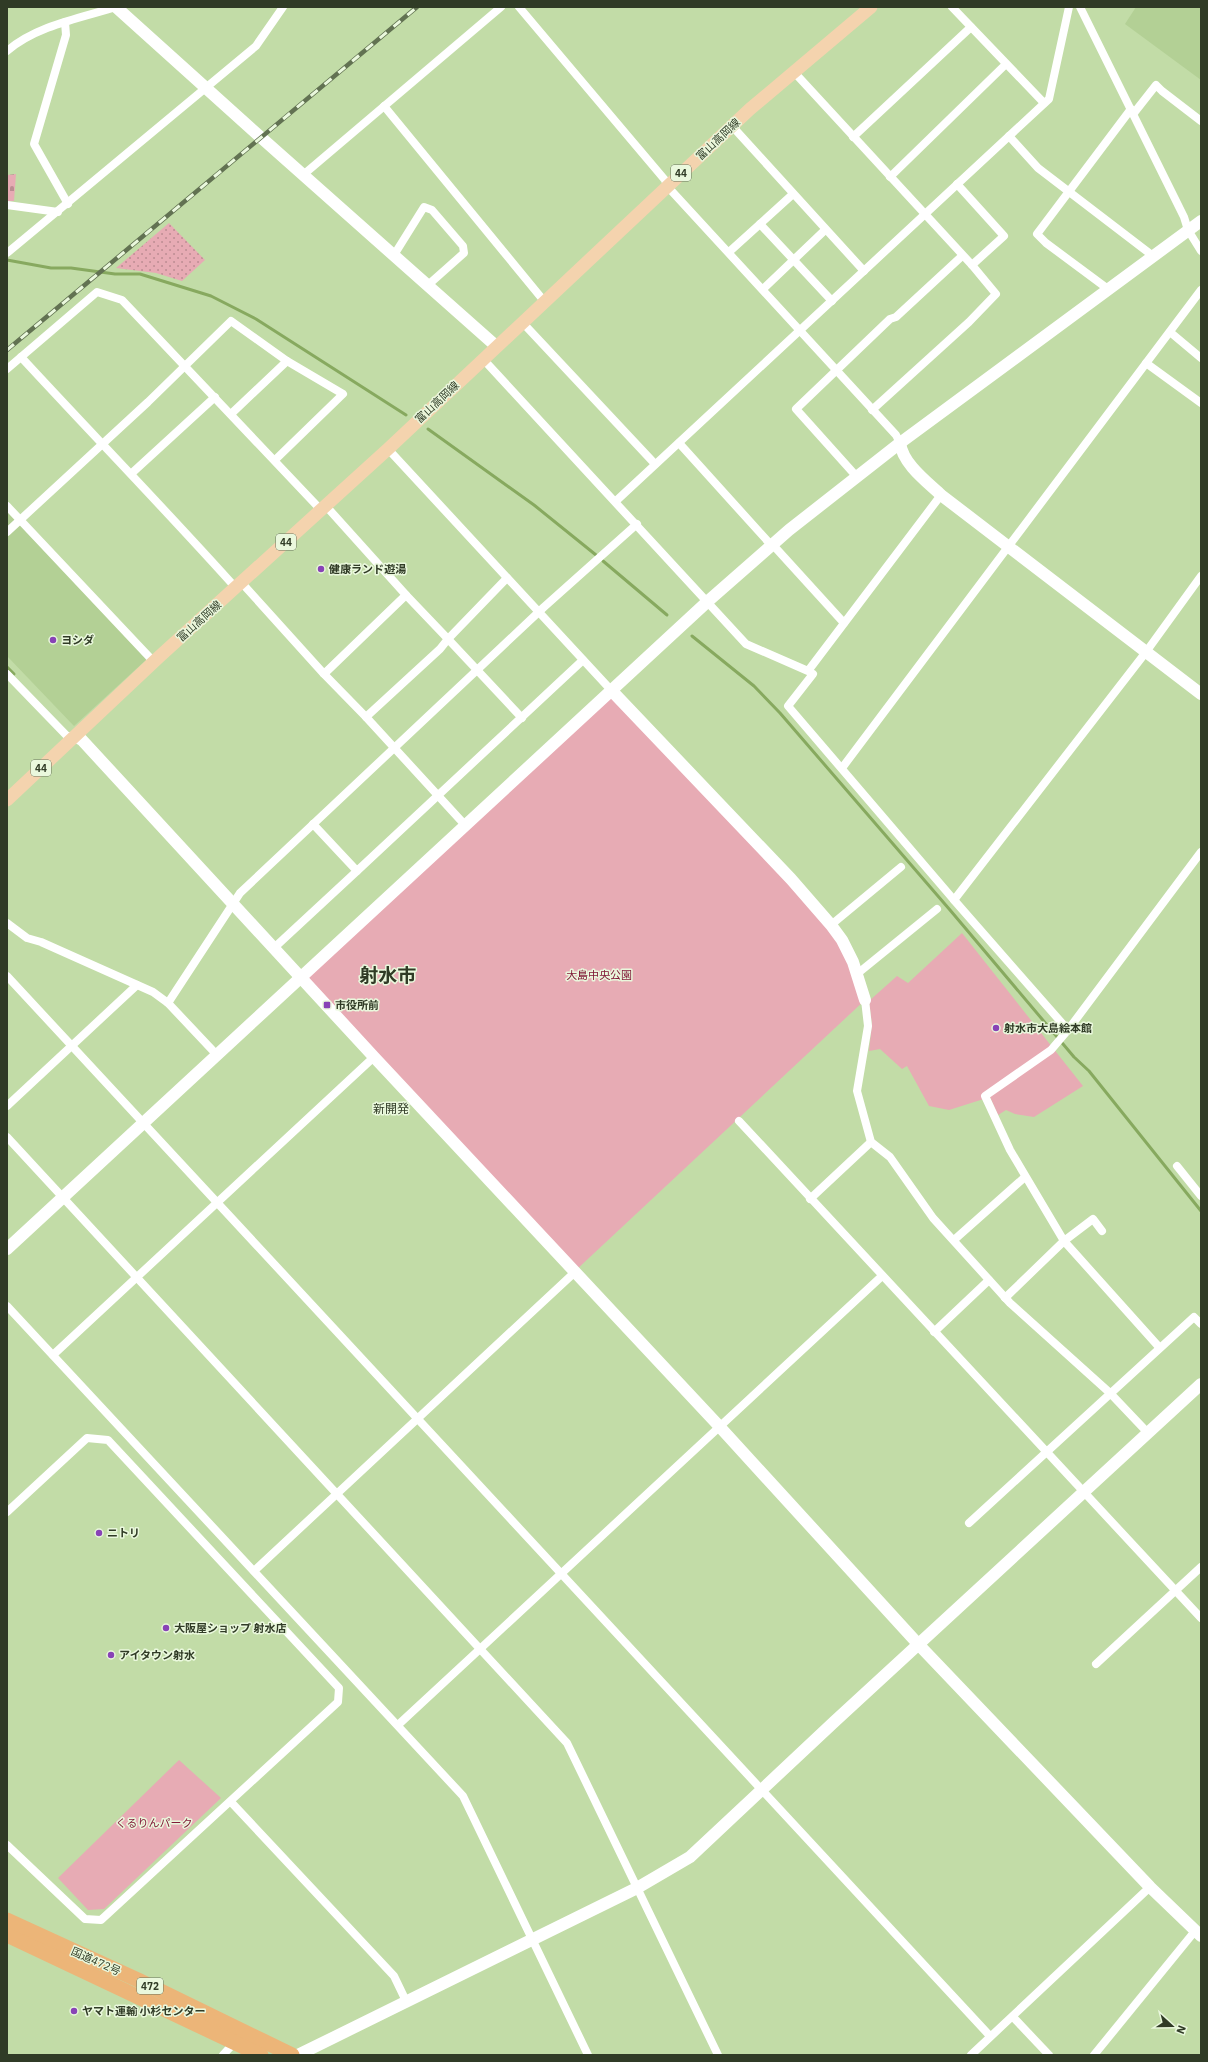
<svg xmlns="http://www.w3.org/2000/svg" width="1208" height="2062" font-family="'IBM Plex Sans','Noto Sans JP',sans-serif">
<defs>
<pattern id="grass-dots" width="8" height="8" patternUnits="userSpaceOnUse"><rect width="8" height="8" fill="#e7abb4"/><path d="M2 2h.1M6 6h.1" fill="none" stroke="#bc8c92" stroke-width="1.8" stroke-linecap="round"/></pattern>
<pattern id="cemetery-stones" width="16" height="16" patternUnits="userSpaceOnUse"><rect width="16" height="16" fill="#e7abb4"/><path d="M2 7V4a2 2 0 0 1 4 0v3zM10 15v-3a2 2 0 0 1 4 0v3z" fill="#bc8c92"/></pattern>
</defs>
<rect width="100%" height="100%" fill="#c2dca7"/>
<g fill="#b3d095">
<polygon points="1136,7 1201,7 1201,80 1125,24"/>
<polygon points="7,510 147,659 74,726 7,656"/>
</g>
<polygon fill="url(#grass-dots)" points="169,223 205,260 182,281 156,273 116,268"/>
<polygon fill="url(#cemetery-stones)" points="16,174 14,201 7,201 7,175"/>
<g fill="#e7abb4">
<polygon points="611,692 841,941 865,1000 575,1271 302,977"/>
<polygon points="962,933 1083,1086 1034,1117 1015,1114 1006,1110 998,1115 990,1097 949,1110 929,1106 907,1066 902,1069 880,1049 869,1051 872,1024 869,1001 897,976 908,983"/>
<polygon points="179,1760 221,1798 104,1909 88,1910 58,1878"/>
</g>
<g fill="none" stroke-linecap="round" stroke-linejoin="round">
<g stroke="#87a95f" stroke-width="3">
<polyline points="7,260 51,268 71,268 115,274 140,274 211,296 256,319 406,415"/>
<polyline points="428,429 534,505 596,555"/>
<polyline points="603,561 667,615"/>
<polyline points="692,636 754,686 780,713 950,910 1074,1057 1089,1071 1201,1211"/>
<polyline points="7,667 14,674"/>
</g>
<g stroke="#fff" stroke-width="8">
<polyline points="519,7 665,180 667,186 896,435 900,443"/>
<polyline points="952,7 1044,103"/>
<polyline points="1080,7 1184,217 1188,230 1201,251"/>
<polyline points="65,22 66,35 34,144 68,204"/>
<path d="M7 51C36 26 80 18 116 7"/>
<polyline points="794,72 972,265 996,294 969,322 872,410"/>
<polyline points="384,106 544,301"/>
<polyline points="1134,113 1156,85 1162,91 1201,121"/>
<polyline points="732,126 864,271"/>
<polyline points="1009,136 1038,168 1153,256"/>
<polyline points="853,137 971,27"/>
<polyline points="303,175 501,7"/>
<polyline points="890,177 1006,64"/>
<polyline points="957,184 1004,236 972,265"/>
<polyline points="7,205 58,212"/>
<polyline points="760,224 832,301"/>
<polyline points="729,252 793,194"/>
<polyline points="7,253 256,46 283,7"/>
<polyline points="394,255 424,207 432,210 463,246 464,253 428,285"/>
<polyline points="763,289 825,230"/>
<polyline points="1108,289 1046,243 1037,234 1131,109"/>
<polyline points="522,322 655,464"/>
<polyline points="1170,332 1201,358"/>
<path d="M21 357C92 434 165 509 235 587"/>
<polyline points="483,359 746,644 808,671 941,495"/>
<polyline points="1146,363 1201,403"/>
<polyline points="7,369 97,292 122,300 321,510"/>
<polyline points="679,443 772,546"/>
<polyline points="388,449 611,690"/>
<polyline points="275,460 343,394 287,361"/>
<polyline points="132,473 215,397"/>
<polyline points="857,477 796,409 890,319 896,317 962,256"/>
<polyline points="616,501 1049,99 1069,7"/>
<polyline points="7,506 154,662"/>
<polyline points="326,506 406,595"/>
<polyline points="7,532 148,402 231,321 287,361 231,414"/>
<polyline points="773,545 844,623"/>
<polyline points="241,582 324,674 366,717 465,825"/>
<polyline points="7,674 67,736 75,736"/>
<polyline points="324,674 406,595 448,639 507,578"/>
<polyline points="813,674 788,706 954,900 1146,652 1201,576"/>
<polyline points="366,717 440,649 448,639 522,718"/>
<polyline points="842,768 1201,290"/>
<polyline points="313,824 357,871 583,660"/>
<polyline points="954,900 1068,1030"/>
<polyline points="7,923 27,938 41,942 153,992 168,1003 217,1055"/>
<polyline points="831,925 901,867"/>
<polyline points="275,947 357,871"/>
<polyline points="857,974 937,909"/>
<polyline points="7,976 990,2036"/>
<polyline points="865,1000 868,1026 857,1091 871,1142 890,1157 933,1218 1010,1303 1110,1393 1148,1433"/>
<polyline points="168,1003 240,893 544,607 637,524"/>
<polyline points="7,1106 137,985"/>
<polyline points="739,1121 1201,1618"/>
<polyline points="7,1137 567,1743 718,2055"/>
<polyline points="1177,1166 1201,1196"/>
<polyline points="810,1199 871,1142"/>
<polyline points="954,1240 1025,1177"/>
<polyline points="1005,1298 1064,1241 1093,1219 1102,1231"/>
<polyline points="7,1306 463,1796 588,2055"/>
<polyline points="934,1332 989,1280"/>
<polyline points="1159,1347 1064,1241 1010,1150 985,1096 1051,1050 1068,1030 1201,852"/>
<polyline points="53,1355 374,1057"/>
<polyline points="7,1512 87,1438 108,1440 339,1688 338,1702 101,1920 85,1919 7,1845"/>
<polyline points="969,1523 1194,1317 1201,1324"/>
<polyline points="254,1571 575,1272"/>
<polyline points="1096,1664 1201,1567"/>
<polyline points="398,1725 882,1276"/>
<polyline points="231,1802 394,1976 406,2001"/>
<polyline points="1013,2017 1049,2055"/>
<polyline points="223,2055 234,2043"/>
<polyline points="971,2055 1150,1887"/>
<polyline points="1094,2055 1195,1931"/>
</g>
<g stroke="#fff" stroke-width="12">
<polyline points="116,7 257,134 496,346"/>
<path d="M900 443C903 464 926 481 941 495L1201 694"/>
<polyline points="611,690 791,879 831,925 842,940 853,962 865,1000"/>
<polyline points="75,736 82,740 374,1057 719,1426 919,1645 1150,1887 1201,1936"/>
<polyline points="7,1249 707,602 789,530 900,443 1201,221"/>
<polyline points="298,2055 637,1888 690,1857 834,1722 1201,1384"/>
</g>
<polyline stroke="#f4d3ae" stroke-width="13" points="7,800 160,656 388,449 750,109 871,7"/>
<g stroke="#ecb578" stroke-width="15">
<polyline points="7,1920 138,1980 292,2055"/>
<polyline points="7,1935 261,2055"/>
</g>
<g stroke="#627252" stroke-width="4.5">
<polyline id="rail" points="7,350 417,7"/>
</g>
<use href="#rail" stroke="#eaf8dd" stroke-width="3" stroke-dasharray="9" stroke-linecap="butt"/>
</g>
<g fill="#8843b6" stroke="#eaf8dd" stroke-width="1.5">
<circle cx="321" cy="569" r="4"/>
<circle cx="53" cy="640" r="4"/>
<rect x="323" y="1001" width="8" height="8" rx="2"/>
<circle cx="996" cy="1028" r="4"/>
<circle cx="99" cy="1533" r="4"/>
<circle cx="166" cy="1628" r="4"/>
<circle cx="111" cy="1655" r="4"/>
<circle cx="74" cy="2011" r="4"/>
</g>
<g text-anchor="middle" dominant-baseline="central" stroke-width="3" stroke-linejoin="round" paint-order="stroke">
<g fill="#eaf8dd" stroke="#68745d" stroke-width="1">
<rect x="671" y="165" width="20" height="16" rx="3"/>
<rect x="276" y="534" width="20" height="16" rx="3"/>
<rect x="31" y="760" width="20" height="16" rx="3"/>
<rect x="137" y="1978" width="26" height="16" rx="3"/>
</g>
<g font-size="10" font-weight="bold" fill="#303b26">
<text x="681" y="173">44</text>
<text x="286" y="542">44</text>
<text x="41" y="768">44</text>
<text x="150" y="1986">472</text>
</g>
<g font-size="11" fill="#303b26" stroke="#eaf8dd">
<text transform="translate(718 139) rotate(-43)">富山高岡線</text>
<text transform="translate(437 402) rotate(-43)">富山高岡線</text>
<text transform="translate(199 621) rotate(-42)">富山高岡線</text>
<text transform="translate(96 1961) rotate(24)">国道472号</text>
</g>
<g font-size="11" font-weight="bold" fill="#303b26" stroke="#eaf8dd" text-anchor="start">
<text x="329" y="569">健康ランド遊湯</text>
<text x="61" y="640">ヨシダ</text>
<text x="335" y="1005">市役所前</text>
<text x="1004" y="1028">射水市大島絵本館</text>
<text x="107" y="1533">ニトリ</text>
<text x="174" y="1628">大阪屋ショップ 射水店</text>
<text x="119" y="1655">アイタウン射水</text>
<text x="82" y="2011">ヤマト運輸 小杉センター</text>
</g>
<g font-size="11" fill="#811a38" stroke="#eaf8dd">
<text x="599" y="975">大島中央公園</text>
<text x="154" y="1823">くるりんパーク</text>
</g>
<g font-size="12" fill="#303b26" stroke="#eaf8dd">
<text x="391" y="1108">新開発</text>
</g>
<g font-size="19" font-weight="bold" fill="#303b26" stroke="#eaf8dd">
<text x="388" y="975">射水市</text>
</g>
</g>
<rect width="1208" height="2062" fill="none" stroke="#303b26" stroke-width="16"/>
<g transform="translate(1172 2026) rotate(111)" stroke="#eaf8dd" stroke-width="3" paint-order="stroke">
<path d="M0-3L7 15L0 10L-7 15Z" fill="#303b26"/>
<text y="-6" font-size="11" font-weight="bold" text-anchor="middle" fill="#303b26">N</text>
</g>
</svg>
